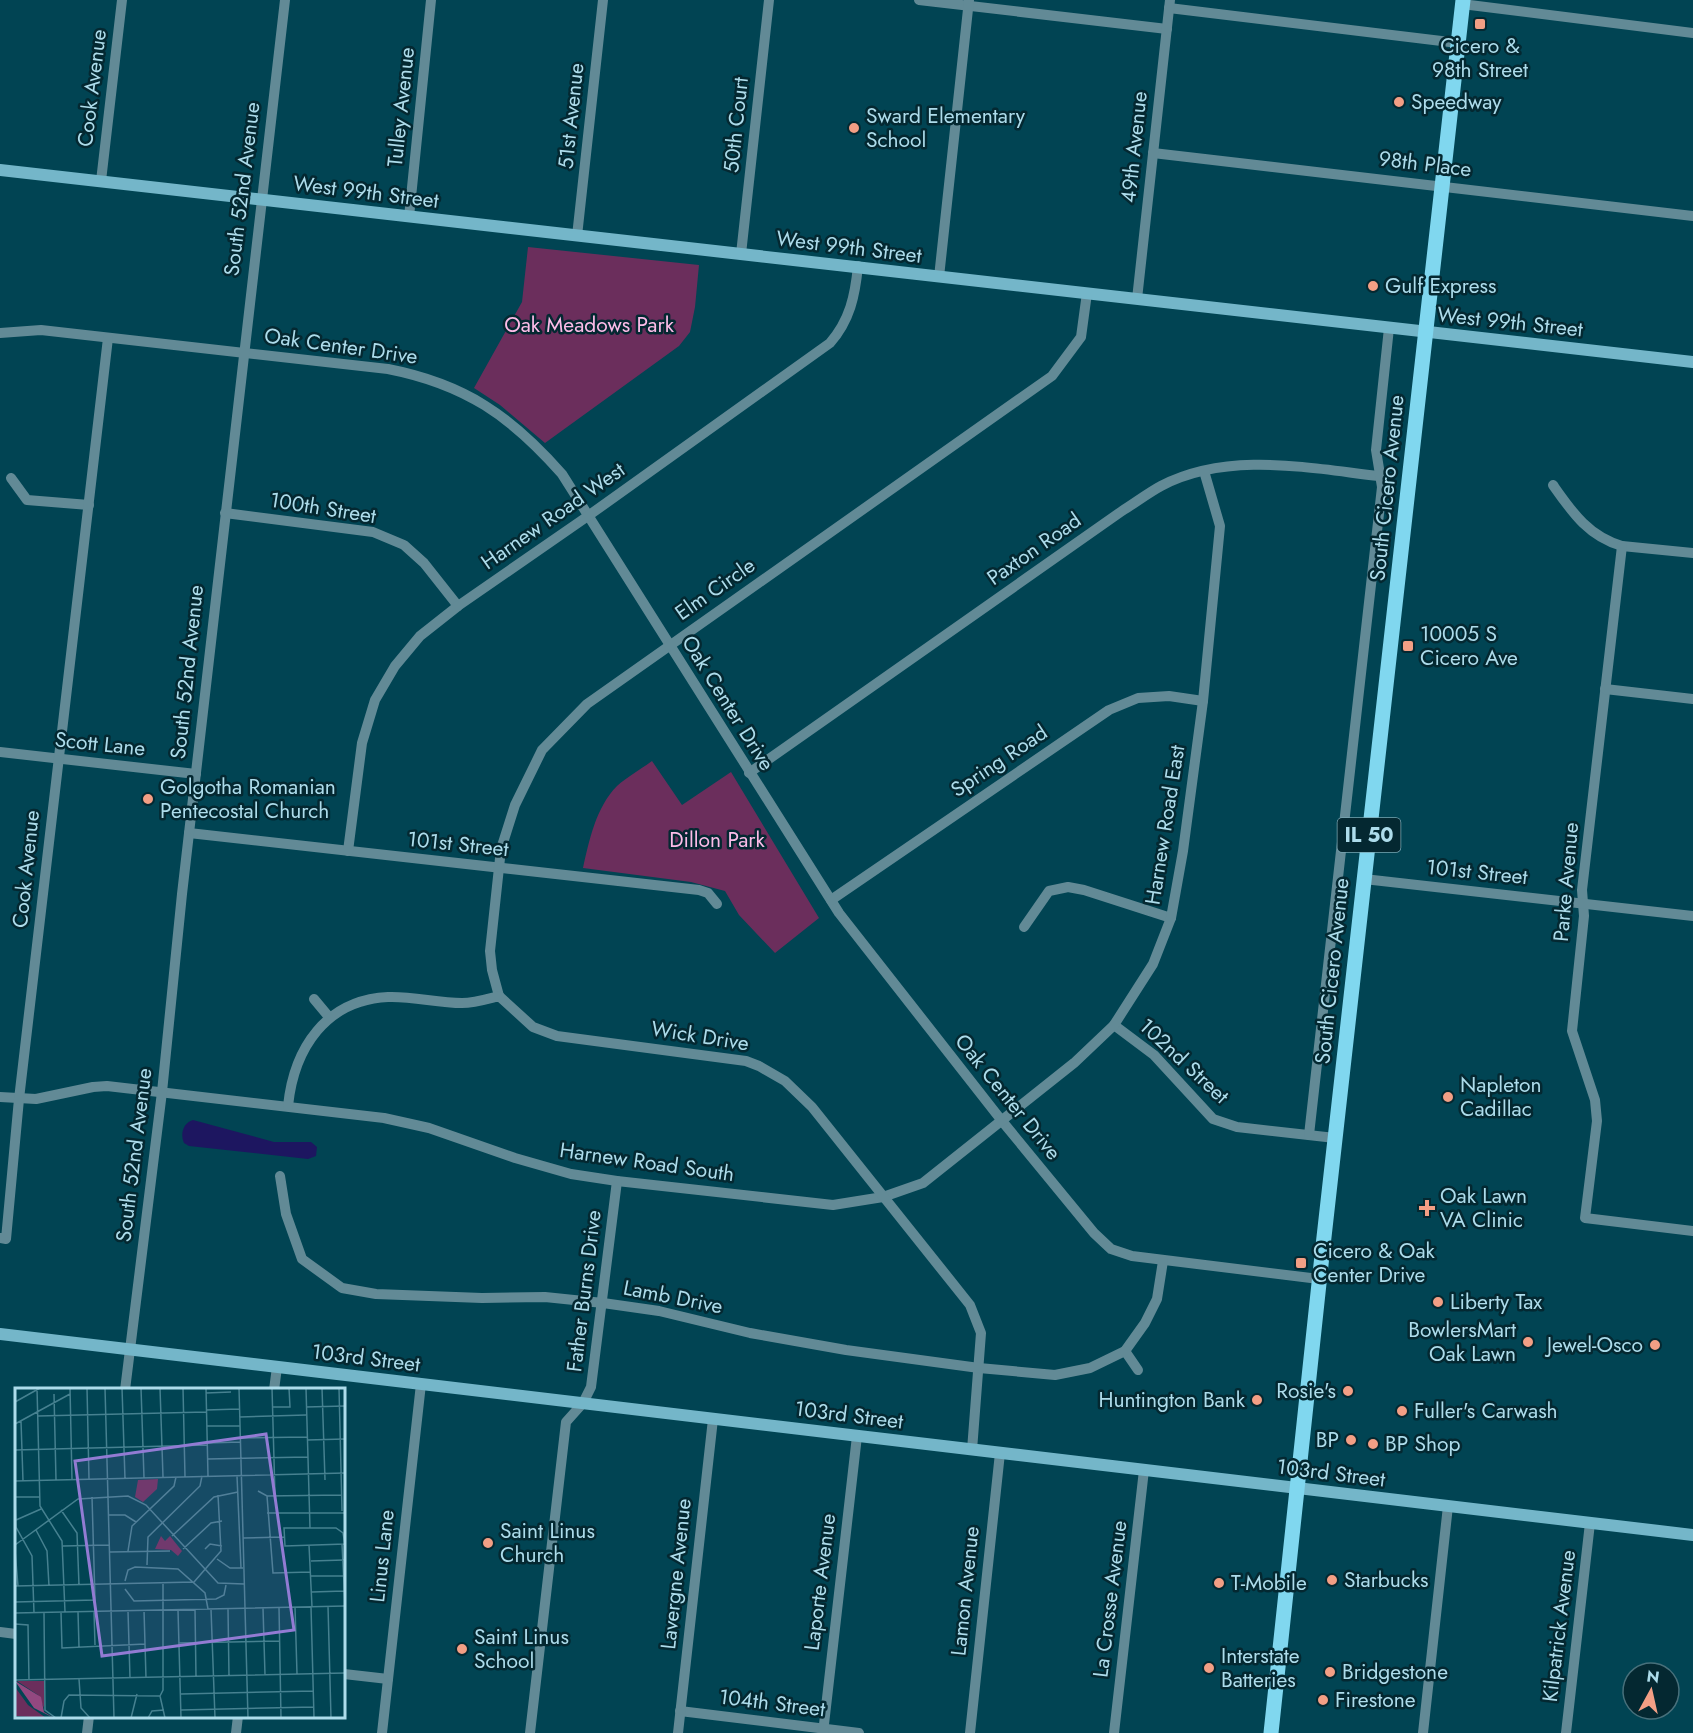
<svg xmlns="http://www.w3.org/2000/svg" width="1693" height="1733" font-family="Jost,sans-serif">
<rect width="100%" height="100%" fill="#014453"/>
<g fill="#6b2e5c">
<polygon points="528,247 699,265 695,307 690,332 679,346 545,443 500,405 474,388 522,302"/>
<path d="M652 761 682 805 731 772 819 918 775 953 739 915 725 891 691 882 583 868C589 841 596 807 617 786 627 777 641 769 652 761Z"/>
</g>
<path fill="#1d1660" d="M193 1120 274 1142H311L317 1147 316 1156 308 1159 189 1146 184 1143C180 1134 183 1123 193 1120Z"/>
<g fill="none" stroke-linecap="round" stroke-linejoin="round">
<g stroke="#628a96" stroke-width="10">
<polyline points="919,0 1167,29"/>
<polyline points="1462,4 1693,33"/>
<polyline points="1169,8 1458,43"/>
<polyline points="1153,153 1693,216"/>
<polyline points="101,181 122,0"/>
<polyline points="409,217 431,0"/>
<polyline points="577,236 603,0"/>
<polyline points="741,254 769,0"/>
<polyline points="939,277 969,0"/>
<polyline points="1137,299 1170,0"/>
<path d="M0 333 41 330 388 369C465 384 511 416 562 474L839 913 1002 1121 1094 1233 1111 1249 1132 1256 1319 1279"/>
<polyline points="11,478 27,500 89,505"/>
<path d="M1553 485C1572 512 1588 536 1622 546L1693 553"/>
<polyline points="225,513 373,532 404,545 424,563 458,606"/>
<polyline points="1622,546 1582,890 1584,916 1572,1031 1595,1100 1597,1121 1585,1218 1693,1231"/>
<polyline points="1605,689 1693,699"/>
<polyline points="0,752 196,774"/>
<path d="M749 773 1122 511C1135 503 1148 493 1161 486 1228 451 1308 468 1379 476"/>
<polyline points="189,833 699,890 708,893 717,904"/>
<path d="M348 851 362 743 375 700 395 666 420 636 458 606 588 516 830 343C850 320 855 296 858 266"/>
<polyline points="1364,879 1693,916"/>
<polyline points="831,900 1109,710 1138,698 1169,696 1203,701"/>
<polyline points="1024,927 1049,891 1068,887 1084,890 1171,918"/>
<polyline points="499,996 492,970 490,951 501,849 515,805 542,750 587,704 1052,376 1081,337 1087,293"/>
<polyline points="314,999 329,1017"/>
<polyline points="1114,1025 1154,1055 1213,1119 1237,1127 1335,1138"/>
<polyline points="0,1097 36,1099 93,1087 107,1086 384,1118 429,1128 515,1158 571,1174 617,1181 833,1205 883,1197 923,1183 1074,1063 1114,1025 1153,964 1171,918 1183,851 1203,701 1220,526 1204,471"/>
<path d="M288 1106C294 1048 326 1000 388 997 413 996 437 1003 462 1003 474 1003 487 999 499 996L533 1027 557 1036 746 1061 759 1066 785 1081 812 1107 970 1305 981 1333 972 1450"/>
<polyline points="1309,1135 1382,487 1376,450 1389,328"/>
<polyline points="280,1176 286,1214 302,1259 342,1288 376,1294 482,1298 545,1297 603,1303 659,1311 750,1333 846,1350 979,1368 1055,1375 1090,1368 1125,1351 1145,1323 1157,1299 1163,1261"/>
<polyline points="0,1238 6,1239 19,1099 108,338"/>
<polyline points="1125,1351 1138,1370"/>
<polyline points="125,1390 162,1092 182,894 285,0"/>
<polyline points="274,1390 277,1367"/>
<polyline points="0,1632 16,1634"/>
<polyline points="344,1674 388,1679"/>
<polyline points="680,1711 859,1733"/>
<polyline points="87,1733 89,1716"/>
<polyline points="236,1733 238,1716"/>
<polyline points="382,1733 421,1384"/>
<polyline points="530,1733 566,1422 583,1403 591,1387 617,1181"/>
<polyline points="678,1733 713,1419"/>
<polyline points="823,1733 857,1436"/>
<polyline points="970,1733 1000,1453"/>
<polyline points="1114,1733 1144,1470"/>
<polyline points="1423,1733 1448,1506"/>
<polyline points="1566,1733 1590,1523"/>
</g>
<g stroke="#74b6c9" stroke-width="12">
<polyline points="0,170 1693,362"/>
<polyline points="0,1334 1693,1535"/>
</g>
<polyline stroke="#80d7ef" stroke-width="15" points="1271,1733 1323,1246 1463,0"/>
</g>
<g fill="#f39f85" stroke="#042831" stroke-width="2">
<rect x="1474" y="18" width="12" height="12" rx="3"/>
<circle cx="1399" cy="102" r="6"/>
<circle cx="854" cy="128" r="6"/>
<circle cx="1373" cy="286" r="6"/>
<rect x="1402" y="640" width="12" height="12" rx="3"/>
<circle cx="148" cy="799" r="6"/>
<circle cx="1448" cy="1097" r="6"/>
<path d="M1424 1199h6v6h6v6h-6v6h-6v-6h-6v-6h6z"/>
<rect x="1295" y="1257" width="12" height="12" rx="3"/>
<circle cx="1438" cy="1302" r="6"/>
<circle cx="1528" cy="1342" r="6"/>
<circle cx="1655" cy="1345" r="6"/>
<circle cx="1348" cy="1391" r="6"/>
<circle cx="1257" cy="1400" r="6"/>
<circle cx="1402" cy="1411" r="6"/>
<circle cx="1351" cy="1440" r="6"/>
<circle cx="1373" cy="1444" r="6"/>
<circle cx="488" cy="1543" r="6"/>
<circle cx="1332" cy="1580" r="6"/>
<circle cx="1219" cy="1583" r="6"/>
<circle cx="462" cy="1649" r="6"/>
<circle cx="1209" cy="1668" r="6"/>
<circle cx="1330" cy="1672" r="6"/>
<circle cx="1323" cy="1700" r="6"/>
</g>
<g text-anchor="middle" dominant-baseline="central" stroke-width="5" stroke-linejoin="round" paint-order="stroke">
<rect fill="#042831" stroke="#7aa6b3" stroke-width="1.5" x="1337.5" y="818" width="63" height="34" rx="4.5"/>
<g font-size="20" font-weight="bold" fill="#addceb">
<text x="1369" y="835">IL 50</text>
</g>
<g font-size="21" fill="#addceb" stroke="#042831" text-anchor="start">
<text x="1480" y="46" text-anchor="middle">Cicero &amp;<tspan x="1480" dy="24">98th Street</tspan></text>
<text x="1411" y="102">Speedway</text>
<text x="866" y="116">Sward Elementary<tspan x="866" dy="24">School</tspan></text>
<text x="1385" y="286">Gulf Express</text>
<text x="1420" y="634">10005 S<tspan x="1420" dy="24">Cicero Ave</tspan></text>
<text x="160" y="787">Golgotha Romanian<tspan x="160" dy="24">Pentecostal Church</tspan></text>
<text x="1460" y="1085">Napleton<tspan x="1460" dy="24">Cadillac</tspan></text>
<text x="1440" y="1196">Oak Lawn<tspan x="1440" dy="24">VA Clinic</tspan></text>
<text x="1313" y="1251">Cicero &amp; Oak<tspan x="1313" dy="24">Center Drive</tspan></text>
<text x="1450" y="1302">Liberty Tax</text>
<text x="1516" y="1330" text-anchor="end">BowlersMart<tspan x="1516" dy="24">Oak Lawn</tspan></text>
<text x="1643" y="1345" text-anchor="end">Jewel-Osco</text>
<text x="1336" y="1391" text-anchor="end">Rosie's</text>
<text x="1245" y="1400" text-anchor="end">Huntington Bank</text>
<text x="1414" y="1411">Fuller's Carwash</text>
<text x="1339" y="1440" text-anchor="end">BP</text>
<text x="1385" y="1444">BP Shop</text>
<text x="500" y="1531">Saint Linus<tspan x="500" dy="24">Church</tspan></text>
<text x="1344" y="1580">Starbucks</text>
<text x="1231" y="1583">T-Mobile</text>
<text x="474" y="1637">Saint Linus<tspan x="474" dy="24">School</tspan></text>
<text x="1221" y="1656">Interstate<tspan x="1221" dy="24">Batteries</tspan></text>
<text x="1342" y="1672">Bridgestone</text>
<text x="1335" y="1700">Firestone</text>
</g>
<g font-size="21" fill="#addceb" stroke="#042831">
<text transform="translate(92 88) rotate(-83)">Cook Avenue</text>
<text transform="translate(401 107) rotate(-84)">Tulley Avenue</text>
<text transform="translate(571 116) rotate(-84)">51st Avenue</text>
<text transform="translate(736 125) rotate(-84)">50th Court</text>
<text transform="translate(1134 147) rotate(-84)">49th Avenue</text>
<text transform="translate(1425 164) rotate(7)">98th Place</text>
<text transform="translate(242 189) rotate(-83)">South 52nd Avenue</text>
<text transform="translate(366 192) rotate(7)">West 99th Street</text>
<text transform="translate(849 247) rotate(7)">West 99th Street</text>
<text transform="translate(1510 322) rotate(6)">West 99th Street</text>
<text transform="translate(341 346) rotate(8)">Oak Center Drive</text>
<text transform="translate(1387 488) rotate(-84)">South Cicero Avenue</text>
<text transform="translate(323 508) rotate(9)">100th Street</text>
<text transform="translate(553 516) rotate(-35)">Harnew Road West</text>
<text transform="translate(1034 549) rotate(-35)">Paxton Road</text>
<text transform="translate(715 589) rotate(-35)">Elm Circle</text>
<text transform="translate(187 672) rotate(-84)">South 52nd Avenue</text>
<text transform="translate(728 703) rotate(58)">Oak Center Drive</text>
<text transform="translate(100 744) rotate(6)">Scott Lane</text>
<text transform="translate(999 761) rotate(-34)">Spring Road</text>
<text transform="translate(1165 825) rotate(-81)">Harnew Road East</text>
<text transform="translate(458 844) rotate(6)">101st Street</text>
<text transform="translate(26 869) rotate(-84)">Cook Avenue</text>
<text transform="translate(1477 872) rotate(6)">101st Street</text>
<text transform="translate(1566 882) rotate(-85)">Parke Avenue</text>
<text transform="translate(1332 971) rotate(-84)">South Cicero Avenue</text>
<text transform="translate(700 1036) rotate(9)">Wick Drive</text>
<text transform="translate(1184 1061) rotate(43)">102nd Street</text>
<text transform="translate(1008 1097) rotate(51)">Oak Center Drive</text>
<text transform="translate(134 1155) rotate(-83)">South 52nd Avenue</text>
<text transform="translate(647 1162) rotate(8)">Harnew Road South</text>
<text transform="translate(584 1291) rotate(-83)">Father Burns Drive</text>
<text transform="translate(673 1297) rotate(11)">Lamb Drive</text>
<text transform="translate(366 1358) rotate(7)">103rd Street</text>
<text transform="translate(849 1415) rotate(7)">103rd Street</text>
<text transform="translate(1331 1473) rotate(7)">103rd Street</text>
<text transform="translate(382 1556) rotate(-84)">Linus Lane</text>
<text transform="translate(676 1574) rotate(-84)">Lavergne Avenue</text>
<text transform="translate(820 1582) rotate(-83)">Laporte Avenue</text>
<text transform="translate(965 1591) rotate(-84)">Lamon Avenue</text>
<text transform="translate(1110 1599) rotate(-83)">La Crosse Avenue</text>
<text transform="translate(1559 1626) rotate(-83)">Kilpatrick Avenue</text>
<text transform="translate(772 1703) rotate(7)">104th Street</text>
</g>
<g font-size="21" fill="#fcbce8" stroke="#042831">
<text x="589" y="325">Oak Meadows Park</text>
<text x="717" y="840">Dillon Park</text>
</g>
</g>
<g transform="translate(15 1388)">
<rect width="330" height="330" fill="#014453"/>
<path d="M143 91 142 101 128 114 120 109 123 92ZM146 148 150 153 155 148 167 163 163 168 156 162 140 161ZM2 293H30L29 320 23 307ZM0 299 13 317 31 330 0 328Z" fill="#6b2e5c"/>
<path d="M0 293 26 309 29 324 39 330 19 320Z" fill="#934880"/>
<path fill="none" stroke="#468190" stroke-width="1.5" d="M22 0 25 118 47 153 50 224M55 0 57 92M72 0 74 91M90 0 99 330M107 0 110 91M126 0 129 90M145 0 148 89M168 0 170 89M191 0 193 88M224 0 233 330M257 0 260 108M291 0 295 140M307 0 310 92M324 0 327 123M191 5 216 4M39 6 41 92M0 14 25 0M258 19H275L274 0M291 19 330 18M191 22 224 21M23 28 191 24M225 29 291 27M6 33 8 93M0 36 55 6M192 38H225M225 50 292 49M292 52 330 51M192 55 225 54M0 62 192 57M193 71 293 69M222 88 226 180M0 93 330 85M243 103 252 108 327 107M252 108 258 185 296 184M46 122 62 145 64 197M252 125H330M93 127H110L121 134M1 132 26 121M269 140H321L328 145 330 156 270 158ZM21 142 32 163 34 198M157 148 199 109 223 104M228 150 269 149M327 156 330 216M0 157 63 111 113 108 131 117 203 195 229 196M294 157 297 219M48 158 94 157M168 161 196 135 207 133M190 161 195 156 207 158M0 162 3 198M113 163 117 138 159 98 161 89M95 164 155 163M202 171 215 180H228M296 173 329 172M132 177 133 149 185 98 187 88M296 188H329M110 193 113 182 120 179 163 181 190 205 193 221M0 198 179 194 206 163 203 107M110 201 119 213 201 211 209 207 211 197M297 204 329 203M0 214 80 212 77 109M313 218 316 330M264 219 266 330M280 219 282 286M296 219 299 330M248 220 250 287M180 221 181 289M196 221 200 330M213 221 214 288M129 222 131 290M163 222 166 330M79 223 80 257M113 223 115 290M46 224 47 260 130 256M63 224 64 259M0 225 330 218M19 225 17 168 1 139 0 109H25M29 225 30 322 41 330M0 236 13 237 14 292M164 255 265 253M64 291 66 320 75 330M0 292 330 285M166 306 299 303M145 308 148 302V196M145 308 150 330M166 322 299 319M46 330 49 313 54 307 145 308M116 330 122 306M133 330 137 323 149 322"/>
<path fill="#927bd3" fill-opacity="0.15" stroke="#927bd3" stroke-width="3" d="M251 46 279 242 87 268 60 73Z"/>
<rect width="330" height="330" fill="none" stroke="#addceb" stroke-width="3"/>
</g>
<g transform="translate(1651 1691) rotate(8)"><circle r="28" fill="#042831" stroke="#48707b" stroke-width="1.5"/>
<path d="M0-4.5L10 22L0 15L-10 22Z" fill="#f39f85"/>
<text y="-9" font-size="16" font-weight="bold" text-anchor="middle" fill="#addceb">N</text>
</g>
</svg>
